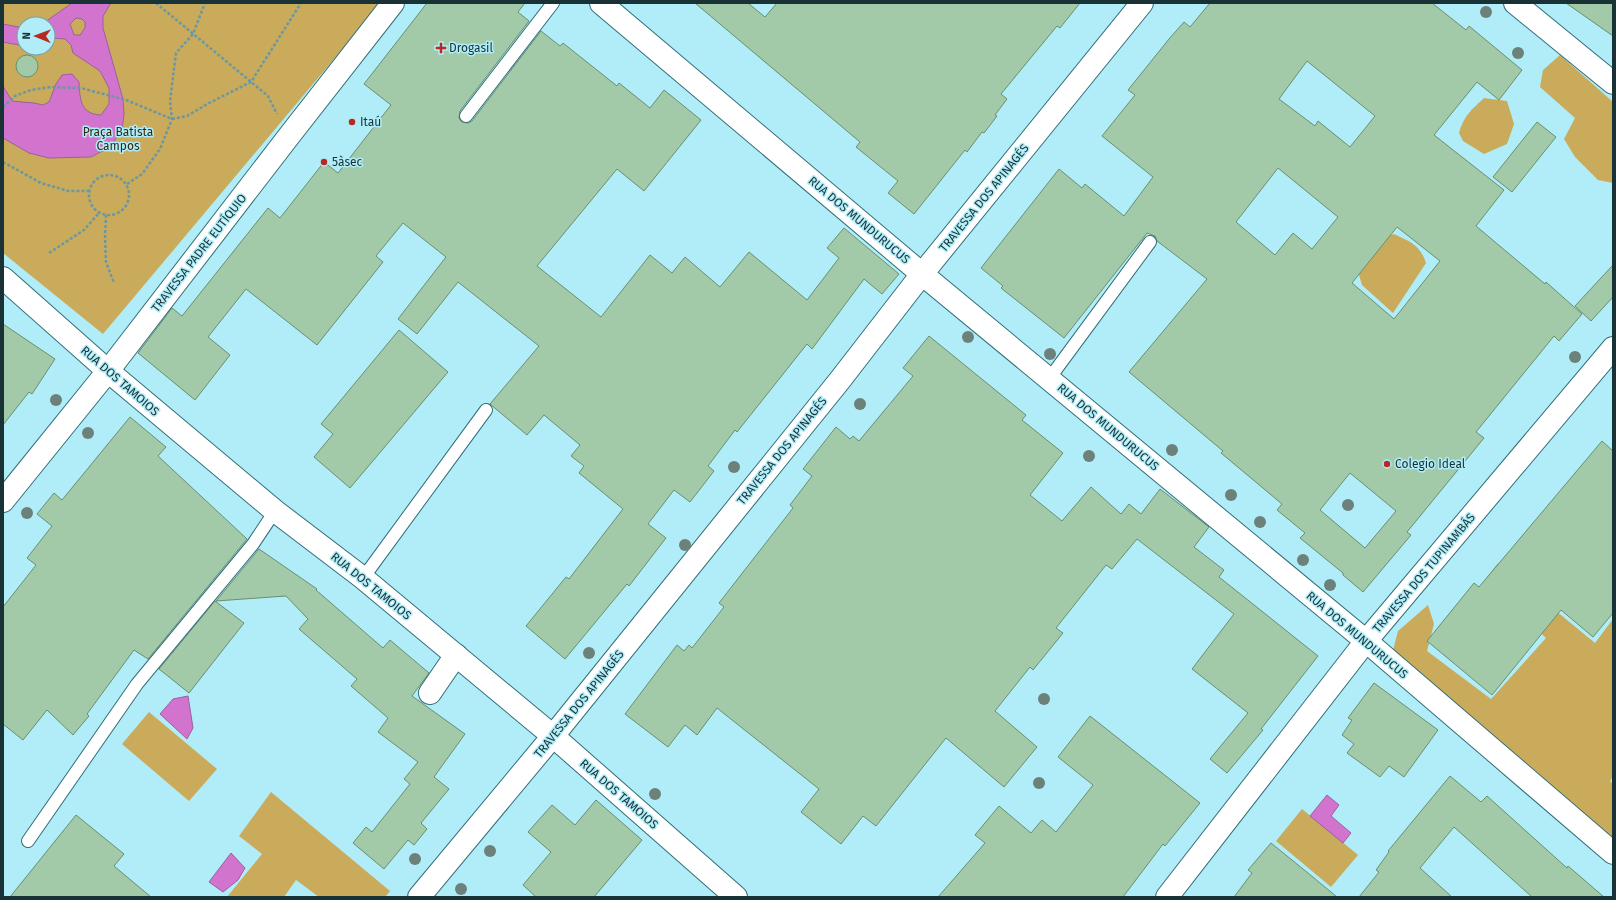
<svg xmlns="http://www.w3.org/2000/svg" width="1616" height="900" font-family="'Fira Sans',sans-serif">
<rect width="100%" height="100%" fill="#b0edf8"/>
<g fill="#caab5b" fill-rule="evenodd">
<path d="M3 3H381L103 334 3 253ZM24 24H48V48H24Z"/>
<polygon points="1560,55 1613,102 1613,183 1598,180 1575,157 1564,139 1575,118 1540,87 1543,70"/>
<path d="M1484 98 1507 101 1514 124 1507 144 1484 154 1463 141 1459 133C1464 116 1471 110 1484 98Z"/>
<path d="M1394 234C1411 242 1420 245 1426 263L1393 313 1362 285 1359 275 1362 254 1377 239Z"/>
<polygon points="1498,563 1595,643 1613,619 1613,777 1610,781 1613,784 1613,842 1392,654 1398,631 1428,605 1434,624 1427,651 1491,699 1546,638 1484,581"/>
<polygon points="149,712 217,769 189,801 122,744"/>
<polygon points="271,792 390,891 385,897 319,897 296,880 284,897 227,897 262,854 239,836"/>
<polygon points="1302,809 1358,855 1331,887 1276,841"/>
</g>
<g fill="#d274ce" stroke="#9a60a0" fill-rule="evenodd">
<path d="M72 3H111L103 16V28L123 99 124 114 122 130 110 147 91 157 49 158 29 153 3 138V86L12 101 34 103 43 105 49 102 56 84 62 75 72 74 79 82C80 99 80 114 101 115L109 104V88L100 71 73 53 71 45 65 39 54 38 48 40V24H39L45 22ZM76 18 82 19 85 22V28L80 35H74L70 24Z"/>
<polygon points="3,24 24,28 24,46 3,42"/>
<polygon points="188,696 193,728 187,739 160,714 173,699"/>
<polygon points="1327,795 1339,805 1331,816 1351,833 1343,843 1310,816"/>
<polygon points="231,853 245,868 238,880 223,892 209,882"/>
</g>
<g fill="#a2caa8" stroke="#698f6f" fill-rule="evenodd">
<polygon points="427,3 525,3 518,12 529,21 460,111 459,118 462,122 468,123 472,121 541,31 560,46 563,43 617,86 619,83 650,108 664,90 701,120 644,191 617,169 537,266 601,317 650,255 672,273 685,257 720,287 749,252 807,300 839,258 827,248 844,228 899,274 882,294 864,279 812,349 807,344 737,432 735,430 708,466 714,471 690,502 674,490 648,524 666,538 629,586 627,584 565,659 526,626 566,577 569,579 623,509 579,473 584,466 571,456 580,445 544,415 527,435 490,404 539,346 458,282 417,334 398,319 446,257 403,223 376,256 383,262 317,345 246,289 208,337 230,355 195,400 138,353 172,308 182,316 268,208 280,218 324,162 338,173 391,105 364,84"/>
<polygon points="695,3 748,3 765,17 777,3 1080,3 1060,28 1057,26 1001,94 1007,99 995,115 997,116 984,133 982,132 967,152 965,150 914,214 888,193 898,181 856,147 860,142"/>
<path d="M1210 3H1432L1466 30 1469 26 1522 70 1499 100 1477 82 1434 135 1504 190 1476 226 1545 284 1546 282 1582 314 1559 341 1554 336 1476 432 1484 438 1407 532 1411 535 1363 592 1343 575V573L1300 538 1305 533 1277 510 1282 504 1221 453 1223 451 1129 372 1207 279 1157 241 1155 236 1147 233 1064 338 1001 288 1003 286 981 268 1059 169 1082 188 1085 184 1124 216 1153 177 1102 136 1135 95 1128 90 1169 39 1184 22 1190 27ZM1307 61 1375 116 1350 147 1318 121 1315 126 1279 99ZM1278 168 1338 217 1312 249 1293 233 1275 255 1236 222ZM1397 227 1440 261 1394 319 1352 283ZM1350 473 1396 511 1365 548 1320 510Z"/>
<polygon points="1566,3 1613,3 1613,36"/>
<circle cx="27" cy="66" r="11"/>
<polygon points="1537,122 1556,137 1512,192 1493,177"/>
<polygon points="1613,265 1613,297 1591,321 1575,306"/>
<polygon points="3,324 55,359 32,394 29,392 3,425"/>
<polygon points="399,330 448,372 350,488 314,457 333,434 321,424"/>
<polygon points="929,336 1026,415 1022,420 1063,453 1030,495 1062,521 1091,487 1121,514 1129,504 1141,514 1160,489 1209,527 1194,547 1224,570 1219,577 1318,656 1261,729 1263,730 1227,773 1210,759 1248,713 1192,669 1234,614 1137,539 1112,569 1106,565 1056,628 1063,633 1033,670 1030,667 995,711 1037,747 1004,787 946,738 876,826 863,816 841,844 801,812 819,789 717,708 697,735 685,725 668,747 625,714 677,645 684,651 689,645 692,648 724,607 719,603 793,508 790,505 812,476 803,469 836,427 850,439 853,436 859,441 913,376 903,368"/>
<polygon points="130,417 166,447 158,456 247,539 148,659 134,650 87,714 89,716 73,735 47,710 23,740 3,724 3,607 36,565 27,558 52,526 37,514 54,493 62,500"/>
<polygon points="1602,441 1613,451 1613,613 1593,637 1561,610 1492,695 1427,641 1474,583 1479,587"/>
<polygon points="259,549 317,589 316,590 383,648 390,640 429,673 412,696 465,734 434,777 449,789 421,823 427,829 414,845 408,840 384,869 353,843 366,827 372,832 410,784 404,779 418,762 378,732 388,718 351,686 357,679 299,629 308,619 286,596 216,601"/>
<polygon points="215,601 244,623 189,693 159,669"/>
<polygon points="1374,683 1438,730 1404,777 1389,766 1380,777 1347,753 1354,744 1342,735 1352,720 1348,718"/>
<polygon points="1090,716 1200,803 1165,846 1163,844 1123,897 938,897 985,843 975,835 999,806 1031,833 1042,820 1056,832 1093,785 1058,757"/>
<polygon points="1450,776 1481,802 1487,796 1567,868 1568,866 1604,897 1532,897 1454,827 1420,868 1452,897 1359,897 1379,872 1376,870 1389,852 1388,851"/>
<polygon points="596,800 642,840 594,897 536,897 523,885 551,852 528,832 552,805 575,825"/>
<polygon points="76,815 124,854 114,866 151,897 10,897"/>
<polygon points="1271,843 1308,873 1337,897 1234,897 1252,873 1248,870"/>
</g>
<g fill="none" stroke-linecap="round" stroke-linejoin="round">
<g stroke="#326e77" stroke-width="14">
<g id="service">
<polyline points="466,116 553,3"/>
<polyline points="1049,379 1150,242"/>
<polyline points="363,578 486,410"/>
<polyline points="28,841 137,684 253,544 275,511"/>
</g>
</g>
<g stroke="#326e77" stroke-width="24">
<polyline id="minor" points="430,693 456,655"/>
</g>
<g stroke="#326e77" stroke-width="24">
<g id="tertiary">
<polyline points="601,3 922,274 1366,641 1613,853"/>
<polyline points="1515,3 1613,83"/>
<polyline points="3,278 108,371 275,511 363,578 553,736 736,897"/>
<polyline points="419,897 553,736 840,380 922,274 1142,3"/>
<polyline points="1167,897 1366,641 1613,348"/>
</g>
</g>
<g stroke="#326e77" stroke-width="24">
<polyline id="secondary" points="3,501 108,371 289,136 393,3"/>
</g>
<g stroke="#6b98a0" stroke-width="2.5" stroke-dasharray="3 2" stroke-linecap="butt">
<polyline points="156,3 268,96 277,114"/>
<polyline points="3,107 15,96 31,90 51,87 81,88 126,100 172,119 187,116 209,103 251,82 301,3"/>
<polyline points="3,162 41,183 68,191 89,191"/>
<circle cx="109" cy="195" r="20"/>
<polyline points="127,184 142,174 160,149 172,119 170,101 176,53 193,34 205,3"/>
<polyline points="106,215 105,238 106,262 114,283"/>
<polyline points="49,253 84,230 99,213"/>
</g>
<use href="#service" stroke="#fff" stroke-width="12"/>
<use href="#minor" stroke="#fff" stroke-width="22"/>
<use href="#tertiary" stroke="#fff" stroke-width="22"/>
<use href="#secondary" stroke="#fff" stroke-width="22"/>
</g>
<g fill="#6b817a">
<circle cx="1486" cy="12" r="6"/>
<circle cx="1518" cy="53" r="6"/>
<circle cx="968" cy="337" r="6"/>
<circle cx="1050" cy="354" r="6"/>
<circle cx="1575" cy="357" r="6"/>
<circle cx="56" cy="400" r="6"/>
<circle cx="860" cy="404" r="6"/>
<circle cx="88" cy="433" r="6"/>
<circle cx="1172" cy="450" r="6"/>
<circle cx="1089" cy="456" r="6"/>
<circle cx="734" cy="467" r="6"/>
<circle cx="1231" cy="495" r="6"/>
<circle cx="1348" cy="505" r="6"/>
<circle cx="27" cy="513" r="6"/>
<circle cx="1260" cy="522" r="6"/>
<circle cx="685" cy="545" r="6"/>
<circle cx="1303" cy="560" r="6"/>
<circle cx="1330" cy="585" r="6"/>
<circle cx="589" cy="653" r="6"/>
<circle cx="1044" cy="699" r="6"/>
<circle cx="1039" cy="783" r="6"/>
<circle cx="655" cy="794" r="6"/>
<circle cx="490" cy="851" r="6"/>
<circle cx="415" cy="859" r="6"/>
<circle cx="461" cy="889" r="6"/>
</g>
<g fill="#b82a21" stroke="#b0edf8" stroke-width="1.5">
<path d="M439 42h4v4h4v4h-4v4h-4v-4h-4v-4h4z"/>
<circle cx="352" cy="122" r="4"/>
<circle cx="324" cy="162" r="4"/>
<circle cx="1387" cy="464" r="4"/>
</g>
<g text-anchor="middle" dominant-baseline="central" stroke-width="3" stroke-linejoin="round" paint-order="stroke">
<g font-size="12" fill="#193236" stroke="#b0edf8" text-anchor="start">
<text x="449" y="48">Drogasil</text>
<text x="360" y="122">Itaú</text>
<text x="332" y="162">5àsec</text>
<text x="1395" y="464">Colegio Ideal</text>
</g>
<g font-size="12" fill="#322912" stroke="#b0edf8">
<text x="118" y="132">Praça Batista<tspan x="118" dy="14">Campos</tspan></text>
</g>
<g font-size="12" fill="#193236" stroke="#b0edf8">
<text transform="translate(984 198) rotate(-51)">TRAVESSA DOS APINAGÉS</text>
<text transform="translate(859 220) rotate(40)">RUA DOS MUNDURUCUS</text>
<text transform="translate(199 253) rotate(-52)">TRAVESSA PADRE EUTÍQUIO</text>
<text transform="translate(120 381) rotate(41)">RUA DOS TAMOIOS</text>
<text transform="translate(1108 427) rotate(40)">RUA DOS MUNDURUCUS</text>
<text transform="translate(782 451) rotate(-51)">TRAVESSA DOS APINAGÉS</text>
<text transform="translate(1424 573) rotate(-50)">TRAVESSA DOS TUPINAMBÁS</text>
<text transform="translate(371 586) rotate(39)">RUA DOS TAMOIOS</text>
<text transform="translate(1357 635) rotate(40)">RUA DOS MUNDURUCUS</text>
<text transform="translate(579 704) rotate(-51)">TRAVESSA DOS APINAGÉS</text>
<text transform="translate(619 794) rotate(41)">RUA DOS TAMOIOS</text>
</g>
</g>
<rect width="1616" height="900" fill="none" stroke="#193236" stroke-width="8"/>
<g transform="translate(36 36) rotate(271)"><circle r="19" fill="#b0edf8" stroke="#74a2aa"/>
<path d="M0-3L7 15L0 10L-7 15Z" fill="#b82a21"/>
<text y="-6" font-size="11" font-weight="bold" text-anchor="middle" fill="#193236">N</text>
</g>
</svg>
